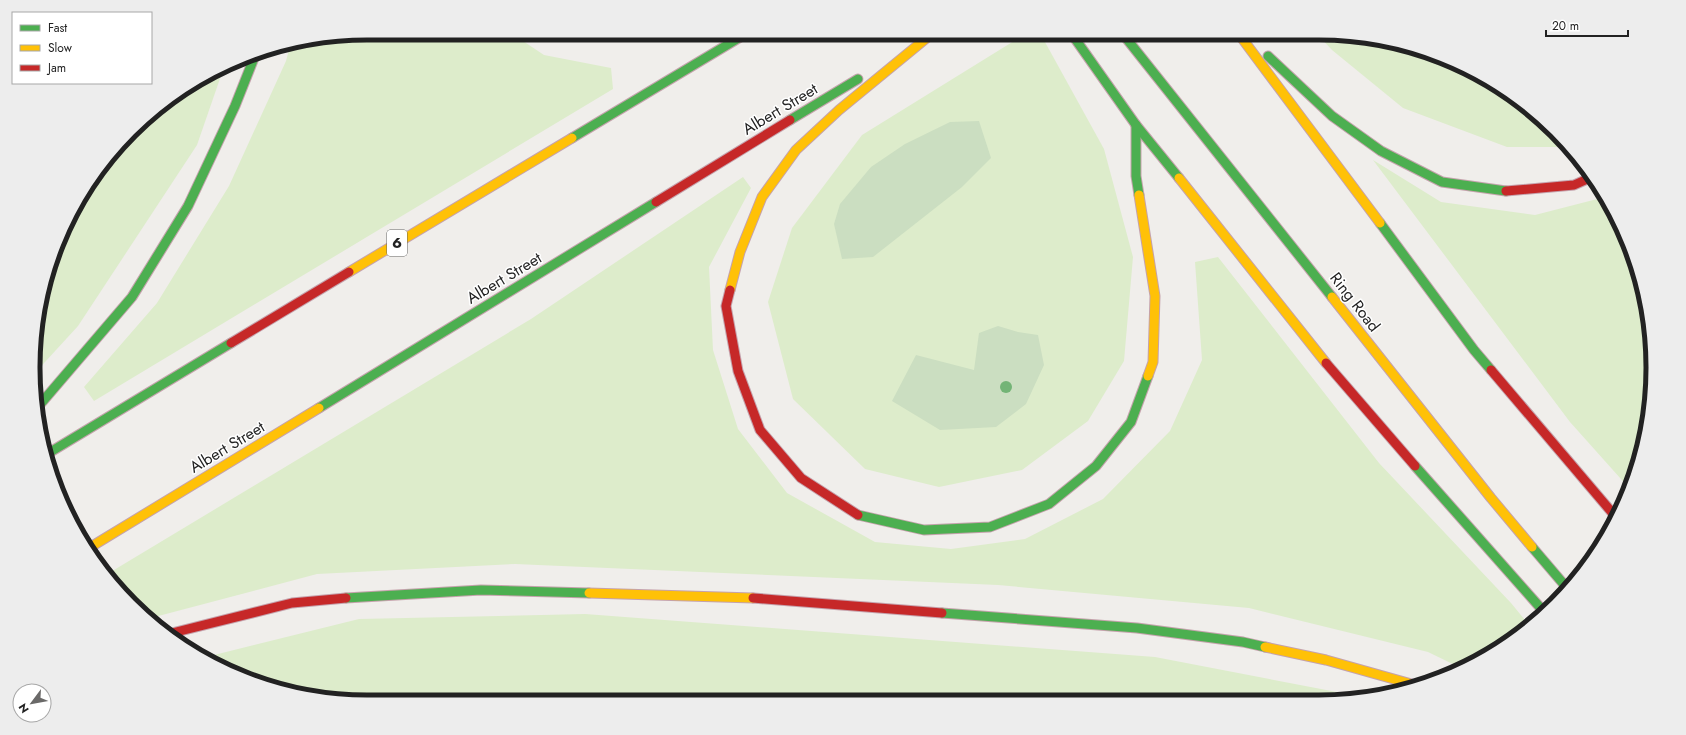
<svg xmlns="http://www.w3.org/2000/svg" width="1686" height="735" font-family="Jost,sans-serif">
<rect width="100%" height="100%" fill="#f0eeeb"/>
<g fill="#ddeccb">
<polygon points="368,33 511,33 544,55 611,68 613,89 94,401 84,387 157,303 229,186 286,61 290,46"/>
<polygon points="1027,33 1040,33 1104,149 1133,257 1124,361 1088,421 1022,470 939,487 865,469 793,399 768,302 792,228 862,135"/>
<polygon points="1316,33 1426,51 1486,78 1539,116 1568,147 1507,147 1403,108 1332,50"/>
<polygon points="224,67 197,145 78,326 34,374 39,302 78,200 147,116 200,78"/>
<polygon points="1373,160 1441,202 1535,215 1605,197 1619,220 1642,281 1652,346 1650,411 1635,475 1629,488 1570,422"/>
<polygon points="743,177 751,188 709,267 713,350 738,429 787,493 875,542 951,549 1025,539 1103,499 1170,431 1202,360 1195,262 1218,257 1379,463 1511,603 1529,625 1461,668 1428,652 1249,608 998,585 515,564 317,574 147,619 109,573 531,319"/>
<polygon points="585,614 1155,657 1368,698 1362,699 368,702 260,684 202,658 359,619"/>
</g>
<g fill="#cbdec1">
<polygon points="979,121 991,158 962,187 873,257 842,259 834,224 840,204 871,167 905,144 950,122"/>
<polygon points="998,326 1018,332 1038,335 1044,365 1026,404 996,427 940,430 892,401 916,355 974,370 979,333"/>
</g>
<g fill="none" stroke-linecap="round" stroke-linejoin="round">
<g stroke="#c5a2ac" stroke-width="11">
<g id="fast">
<polyline points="1071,33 1136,125 1179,178"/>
<polyline points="1122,33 1332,297"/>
<polyline points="1268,56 1332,116 1381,151 1442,182 1506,191"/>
<polyline points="790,120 858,79"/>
<polyline points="1136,125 1136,176 1139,195"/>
<polyline points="572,138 747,33"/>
<polyline points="1380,223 1474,350 1491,370"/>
<polyline points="37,408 132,297 188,206 235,106 256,53"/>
<polyline points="319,408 656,202"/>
<polyline points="47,454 231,343"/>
<polyline points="1415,466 1545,613"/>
<polyline points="858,515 924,530 990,527 1049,504 1096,466 1131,422 1148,376"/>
<polyline points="1532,547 1567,588"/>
<polyline points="346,598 481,590 589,593"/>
<polyline points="942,613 1137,628 1243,642 1265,647"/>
</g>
</g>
<g stroke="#c5a2ac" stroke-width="11">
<g id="slow">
<polyline points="1238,33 1380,223"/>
<polyline points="1179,178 1326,363"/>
<polyline points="1139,195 1155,296 1153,362 1148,376"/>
<polyline points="349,272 572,138"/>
<polyline points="730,290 740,252 762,197 796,150 839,110 929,36"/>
<polyline points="1332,297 1491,498 1532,547"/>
<polyline points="89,548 319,408"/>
<polyline points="589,593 753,598"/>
<polyline points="1265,647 1326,660 1415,685"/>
</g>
</g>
<g stroke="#c5a2ac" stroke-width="11">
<g id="jam">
<polyline points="1506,191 1574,185 1592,177"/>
<polyline points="656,202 790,120"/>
<polyline points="730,290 726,306 738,371 760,430 801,478 858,515"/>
<polyline points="231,343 349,272"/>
<polyline points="1326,363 1415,466"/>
<polyline points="1491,370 1615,516"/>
<polyline points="753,598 942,613"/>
<polyline points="168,634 292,603 346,598"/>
</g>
</g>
<use href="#fast" stroke="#4caf50" stroke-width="9"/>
<use href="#slow" stroke="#ffc107" stroke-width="9"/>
<use href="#jam" stroke="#c62828" stroke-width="9"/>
</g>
<circle fill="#73b476" cx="1006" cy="387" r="6"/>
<g text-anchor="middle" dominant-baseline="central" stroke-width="3" stroke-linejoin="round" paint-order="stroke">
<rect fill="#fff" stroke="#646464" stroke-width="1" x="387" y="230" width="20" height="26" rx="3"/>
<g font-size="15" font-weight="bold" fill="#222">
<text x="397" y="243">6</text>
</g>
<g font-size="16" fill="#222" stroke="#fff">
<text transform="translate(780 109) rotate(-31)">Albert Street</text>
<text transform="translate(504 278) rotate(-31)">Albert Street</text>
<text transform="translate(1355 302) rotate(52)">Ring Road</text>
<text transform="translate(227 447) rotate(-31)">Albert Street</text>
</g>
</g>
<path d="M0 0H1686V735H0ZM367 40H1319A327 327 0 0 1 1646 367V368A327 327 0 0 1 1319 695H367A327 327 0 0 1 40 368V367A327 327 0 0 1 367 40Z" fill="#ededed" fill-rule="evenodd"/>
<path fill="none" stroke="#222" stroke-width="5" d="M367 40H1319A327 327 0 0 1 1646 367V368A327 327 0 0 1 1319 695H367A327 327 0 0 1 40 368V367A327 327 0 0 1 367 40Z"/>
<rect x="12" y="12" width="140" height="72" fill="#ffffff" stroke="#a7a7a7"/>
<rect x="20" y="25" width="20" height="6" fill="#4caf50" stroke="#a7a7a7"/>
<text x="48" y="32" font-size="12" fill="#222222">Fast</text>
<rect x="20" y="45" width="20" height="6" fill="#ffc107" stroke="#a7a7a7"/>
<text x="48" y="52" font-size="12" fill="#222222">Slow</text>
<rect x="20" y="65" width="20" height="6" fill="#c62828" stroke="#a7a7a7"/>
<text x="48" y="72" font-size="12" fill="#222222">Jam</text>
<g transform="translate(32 703) rotate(238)"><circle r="19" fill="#ffffff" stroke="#a7a7a7"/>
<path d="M0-3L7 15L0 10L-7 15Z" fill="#6a6968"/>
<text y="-6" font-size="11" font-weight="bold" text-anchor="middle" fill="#222222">N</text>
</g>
<path d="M1546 30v6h82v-6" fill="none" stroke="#222222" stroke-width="2"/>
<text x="1552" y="30" font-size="12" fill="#222222" stroke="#ffffff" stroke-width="3" paint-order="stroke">20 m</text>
</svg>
